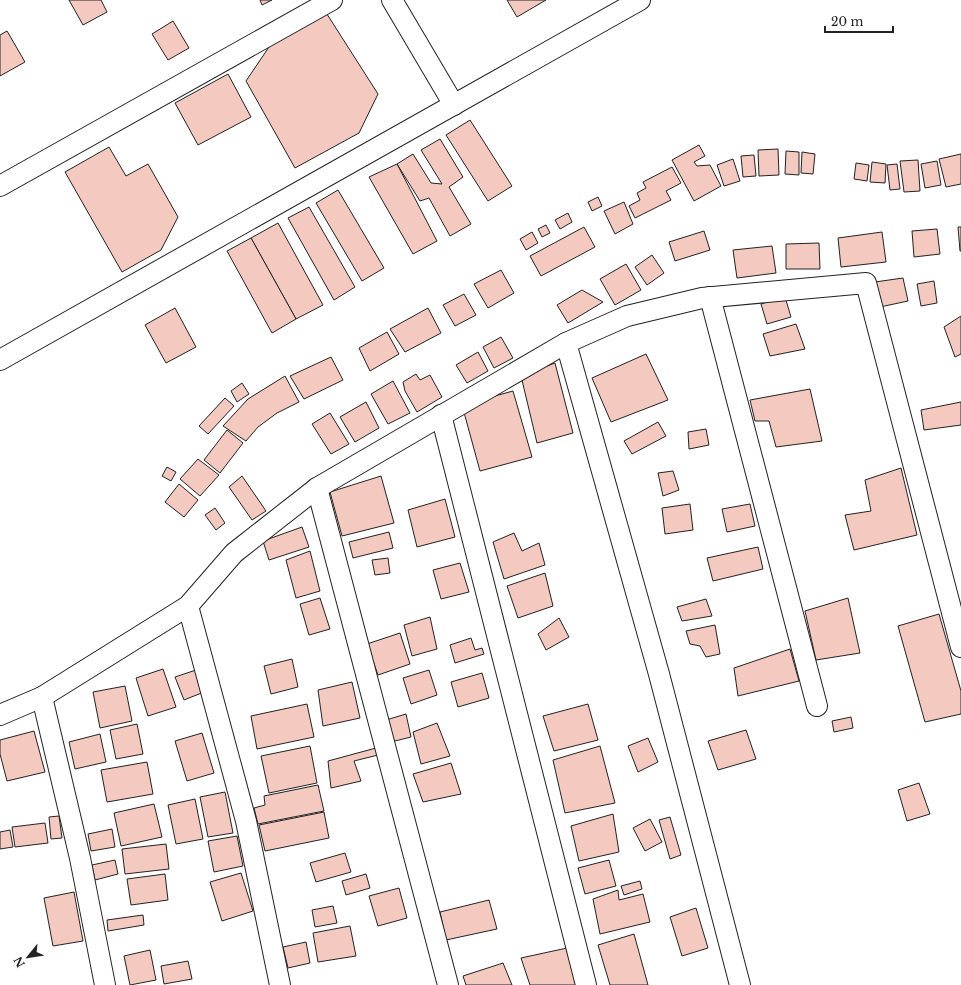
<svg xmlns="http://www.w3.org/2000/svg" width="961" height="985" font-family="'Libre Baskerville',serif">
<rect width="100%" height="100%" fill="#fff"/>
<g fill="#f3c9c0" stroke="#222">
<polygon points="69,0 101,0 107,12 83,25"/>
<polygon points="260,0 272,0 262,5"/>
<polygon points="507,0 546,0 517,17"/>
<polygon points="325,11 378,94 359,133 295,168 246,81 269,47"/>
<polygon points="173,21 189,48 168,60 152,34"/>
<polygon points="7,31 25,62 0,76 0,35"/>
<polygon points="228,74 251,117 198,145 175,103"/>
<polygon points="470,120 512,186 488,201 446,135"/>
<polygon points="440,139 463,177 449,187 471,224 450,236 429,198 420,201 397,164 413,154 431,183 442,184 421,150"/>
<polygon points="699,145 705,156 694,162 697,166 710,165 721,186 694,201 672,160"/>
<polygon points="109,147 126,176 148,164 178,217 161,250 122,272 65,172"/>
<polygon points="778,149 779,175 759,176 758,150"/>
<polygon points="786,151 799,152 799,175 785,174"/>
<polygon points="802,152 815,154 813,174 801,173"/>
<polygon points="961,154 961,184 946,187 939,159"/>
<polygon points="754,155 756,176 743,177 741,156"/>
<polygon points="733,159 740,181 724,186 717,165"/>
<polygon points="918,160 920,191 904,192 900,161"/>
<polygon points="937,161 941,185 925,188 921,164"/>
<polygon points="872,162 886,164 885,183 870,182"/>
<polygon points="856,163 869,165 867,181 854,179"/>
<polygon points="397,164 437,241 413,254 369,177"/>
<polygon points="897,164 900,189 890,190 887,165"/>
<polygon points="672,167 681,183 666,191 671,200 635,218 629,206 640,200 637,193 646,188 643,182"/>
<polygon points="338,190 384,268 362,281 316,203"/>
<polygon points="598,197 602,206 592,211 588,202"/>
<polygon points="624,202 633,224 615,234 604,211"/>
<polygon points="309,207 355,287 334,300 288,218"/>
<polygon points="568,213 572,222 560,229 555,220"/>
<polygon points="278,223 323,305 296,319 251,238"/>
<polygon points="546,225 550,233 542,237 538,229"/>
<polygon points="584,227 595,247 541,276 530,256"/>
<polygon points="958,227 961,227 961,251 960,251"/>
<polygon points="937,229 940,254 914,257 912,231"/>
<polygon points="704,231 710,250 675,261 669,242"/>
<polygon points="532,232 538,243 526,250 520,239"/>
<polygon points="882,232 886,262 841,267 838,238"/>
<polygon points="251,238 296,319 272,333 227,251"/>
<polygon points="819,243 820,269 786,269 786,244"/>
<polygon points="772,246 776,273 737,278 733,250"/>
<polygon points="652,255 664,273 647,285 635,267"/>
<polygon points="626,264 641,290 615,305 600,279"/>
<polygon points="501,270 514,293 488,308 474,284"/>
<polygon points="903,278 908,301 880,307 875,282"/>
<polygon points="934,281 937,303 921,306 917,284"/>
<polygon points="582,290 603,302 568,323 557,305"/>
<polygon points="464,294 476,315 455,326 443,305"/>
<polygon points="785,297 791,317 767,324 761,304"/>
<polygon points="175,308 196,347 166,363 145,325"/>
<polygon points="428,308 441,333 405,352 390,329"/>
<polygon points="961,316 961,354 955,357 944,327"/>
<polygon points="796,324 805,349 770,356 763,334"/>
<polygon points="387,332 399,354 370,371 359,348"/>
<polygon points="501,337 513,358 494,368 483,347"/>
<polygon points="478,352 488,371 467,383 456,365"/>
<polygon points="646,354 668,400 611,422 592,378"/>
<polygon points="331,357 343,380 304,399 290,376"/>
<polygon points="555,363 573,433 537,443 521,376"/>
<polygon points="416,374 420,380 430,375 442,397 417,412 405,391 403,382"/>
<polygon points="285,376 299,402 277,413 258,427 246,441 223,426 248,399"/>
<polygon points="393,381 410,413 388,424 371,394"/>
<polygon points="242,383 249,394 237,402 231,391"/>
<polygon points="810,389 822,441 776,447 769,421 755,421 750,400"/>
<polygon points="513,391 532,457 480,471 462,405"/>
<polygon points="225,398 234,406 208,434 199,426"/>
<polygon points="366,402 379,428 355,442 340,417"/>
<polygon points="961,402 961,425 924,430 921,410"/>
<polygon points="330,413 349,444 331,454 312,424"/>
<polygon points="658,422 666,436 632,454 624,441"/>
<polygon points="706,429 709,445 689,449 688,432"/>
<polygon points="227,430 243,443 220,473 204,460"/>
<polygon points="198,459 219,475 200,496 180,479"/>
<polygon points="167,467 176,472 171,481 162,476"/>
<polygon points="901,468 917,535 854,550 845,515 871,511 865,480"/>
<polygon points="673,471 679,490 663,496 658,473"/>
<polygon points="242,476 266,511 252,520 229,487"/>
<polygon points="381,476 394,523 342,536 330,492"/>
<polygon points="179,484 198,500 184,517 165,502"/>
<polygon points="445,499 455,537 417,547 408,510"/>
<polygon points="690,504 693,530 665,534 662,508"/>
<polygon points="750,504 755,526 727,532 722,509"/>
<polygon points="215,508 225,523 216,530 205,515"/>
<polygon points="302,527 309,547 269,560 263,541"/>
<polygon points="389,532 393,548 353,558 349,542"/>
<polygon points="514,533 522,551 539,543 545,565 504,579 493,542"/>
<polygon points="758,547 763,569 713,581 707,558"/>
<polygon points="310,551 320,591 296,598 286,560"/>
<polygon points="388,558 390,573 375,575 372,560"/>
<polygon points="460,563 469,592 441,599 433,570"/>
<polygon points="545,573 553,606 518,618 507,586"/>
<polygon points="320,598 330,629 309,635 300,604"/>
<polygon points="848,598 860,653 816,660 805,611"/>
<polygon points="706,599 712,616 682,621 677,607"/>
<polygon points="939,614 961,691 961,714 925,722 898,626"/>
<polygon points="430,617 437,649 412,656 404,625"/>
<polygon points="559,618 569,637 546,650 538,634"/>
<polygon points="715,625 720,654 706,657 700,646 690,644 686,631"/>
<polygon points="400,633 410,664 378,675 367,644"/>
<polygon points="471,638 475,650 482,648 484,654 455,663 450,645"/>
<polygon points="790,649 799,681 738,696 734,668"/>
<polygon points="292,659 298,687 271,694 264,666"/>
<polygon points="163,669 176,707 148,716 136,678"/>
<polygon points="196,670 204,692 184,700 175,677"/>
<polygon points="429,670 437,695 411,704 403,678"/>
<polygon points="482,673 489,698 458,707 451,682"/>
<polygon points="352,682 360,718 323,726 318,690"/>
<polygon points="125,686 132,721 100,728 93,692"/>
<polygon points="307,704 314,737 257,749 251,716"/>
<polygon points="588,704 598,740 554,751 543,716"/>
<polygon points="406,714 411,737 391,742 386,720"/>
<polygon points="851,717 853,728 834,732 832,721"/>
<polygon points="437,723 450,756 421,764 413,732"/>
<polygon points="137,724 143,754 116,759 110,730"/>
<polygon points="746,730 756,759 718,770 708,741"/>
<polygon points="34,731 45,772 7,781 0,754 0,740"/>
<polygon points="202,733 214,773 187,781 175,741"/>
<polygon points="100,734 106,762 75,769 69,742"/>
<polygon points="648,738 658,762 638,772 628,746"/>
<polygon points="310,746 317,783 269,793 261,756"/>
<polygon points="600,746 615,803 565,813 553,760"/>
<polygon points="376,748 378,755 354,761 361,781 331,788 328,761"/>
<polygon points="147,762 153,794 107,802 101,770"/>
<polygon points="451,763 461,794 423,802 413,774"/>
<polygon points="919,783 930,814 907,821 898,790"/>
<polygon points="318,785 324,811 258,824 254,808 265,805 264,796"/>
<polygon points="225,792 233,833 208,837 200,797"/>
<polygon points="195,799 203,839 176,844 168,805"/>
<polygon points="154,804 162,837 121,846 114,813"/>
<polygon points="324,812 329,838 265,851 259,825"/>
<polygon points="613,814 619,852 579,861 571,826"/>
<polygon points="59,816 62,838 51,839 49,817"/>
<polygon points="670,817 681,855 670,859 659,820"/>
<polygon points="650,819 662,842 645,851 633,828"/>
<polygon points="45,823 48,843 15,847 12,827"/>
<polygon points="112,829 115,847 91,851 88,834"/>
<polygon points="10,830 13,847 0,849 0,832"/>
<polygon points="237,836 243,866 214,872 208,841"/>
<polygon points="166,844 169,869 125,874 122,849"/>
<polygon points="345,853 351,872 316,882 310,863"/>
<polygon points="115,860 118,874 95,880 92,865"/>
<polygon points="609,860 616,886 585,894 578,868"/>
<polygon points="241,873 253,911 222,921 210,882"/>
<polygon points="165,874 168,900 131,905 127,879"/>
<polygon points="366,874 370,888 346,895 342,881"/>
<polygon points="640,881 642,889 624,895 621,886"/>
<polygon points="399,888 407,918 378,926 369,896"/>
<polygon points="618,890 619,900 643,894 650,922 600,934 593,899"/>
<polygon points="74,892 83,941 53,946 44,898"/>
<polygon points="489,900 497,929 446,940 440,912"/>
<polygon points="333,906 337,923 315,927 312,910"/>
<polygon points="696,908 708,948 682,956 670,917"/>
<polygon points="143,915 144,925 108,931 107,920"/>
<polygon points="350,926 356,956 318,962 313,933"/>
<polygon points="634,934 648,985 610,985 598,945"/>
<polygon points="306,942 310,963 288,968 283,947"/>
<polygon points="567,948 576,985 530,985 521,958"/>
<polygon points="150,950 156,980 130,985 124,956"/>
<polygon points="188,961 192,979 164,984 161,966"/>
<polygon points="503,963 512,985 466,985 463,976"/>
</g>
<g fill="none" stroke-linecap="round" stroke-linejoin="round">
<g stroke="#222" stroke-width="22">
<g id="minor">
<polyline points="392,0 454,105"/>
<polyline points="0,186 332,0"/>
<polyline points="710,297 817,706"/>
<polyline points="566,343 659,674 740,985"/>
<polyline points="0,360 640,0"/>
<polyline points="441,415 586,985"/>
<polyline points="317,488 448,985"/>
<polyline points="188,606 246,821 280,985"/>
<polyline points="42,697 80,858 105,985"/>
<polyline points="0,715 42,697 188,606 234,553 317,488 566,343 627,316 702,298 866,283 961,647"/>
</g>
</g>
<use href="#minor" stroke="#fff" stroke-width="20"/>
</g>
<g transform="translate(28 957) rotate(240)" stroke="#ffffff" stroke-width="3" paint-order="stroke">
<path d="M0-3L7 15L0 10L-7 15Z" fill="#222222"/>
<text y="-6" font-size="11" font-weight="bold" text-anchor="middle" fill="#222222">N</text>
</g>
<path d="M825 26v6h68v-6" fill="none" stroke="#222222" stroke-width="2"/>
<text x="831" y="26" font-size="12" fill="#222222" stroke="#ffffff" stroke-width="3" paint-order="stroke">20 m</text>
</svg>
